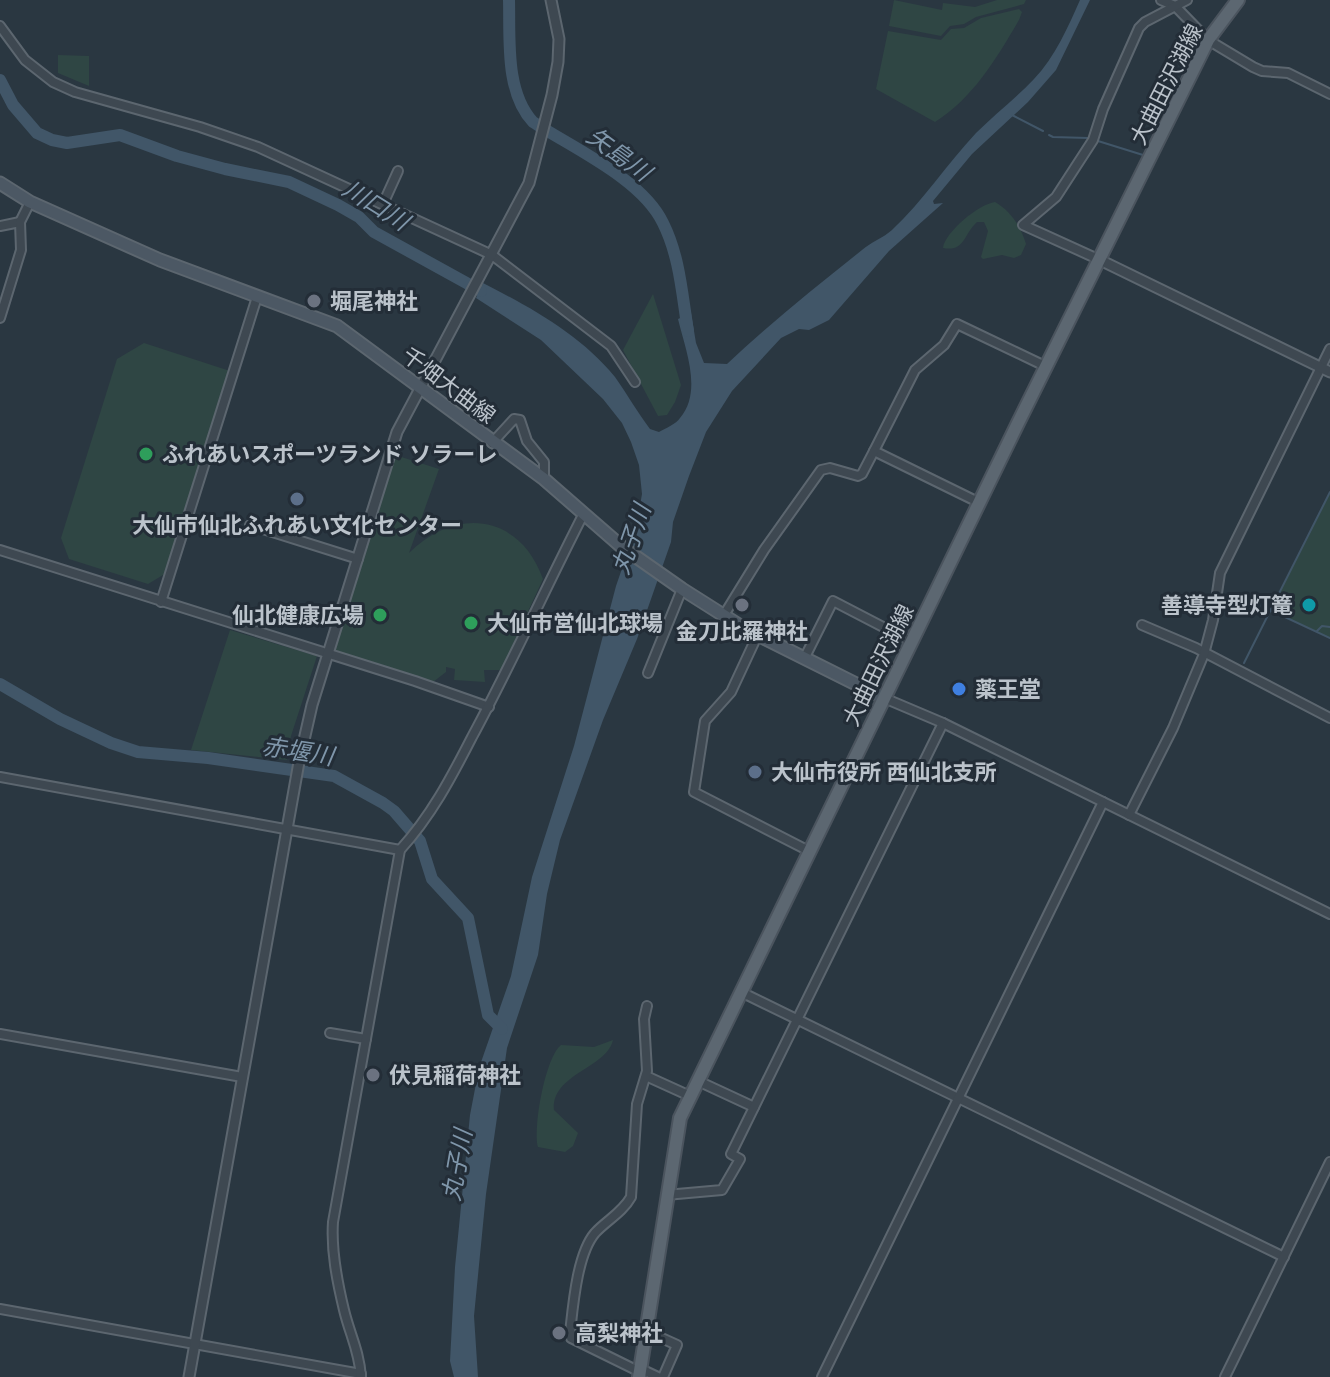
<svg xmlns="http://www.w3.org/2000/svg" width="1330" height="1377" font-family="'PT Sans','Noto Sans JP',sans-serif">
<rect width="100%" height="100%" fill="#2a3741"/>
<g fill="#2f4644">
<polygon points="894,0 942,10 943,3 975,7 997,0 1026,0 1024,4 976,17 964,24 950,26 941,36 889,26"/>
<path d="M1019 9 1022 12 1019 20C996 59 974 97 935 122L876 89 888 31 941 40 951 29 964 28 981 18Z"/>
<polygon points="58,55 89,56 89,86 58,73"/>
<path d="M995 202C1011 211 1021 227 1026 244L1021 255 1014 258 1002 255 983 259 981 257 988 231 984 222H977C963 235 965 252 943 248 945 232 979 204 995 202Z"/>
<polygon points="653,294 681,385 675,402 667,415 658,416 623,350"/>
<polygon points="144,343 230,371 168,572 148,584 69,559 61,538 117,359"/>
<path d="M395 455 439 469 409 553C456 506 520 514 543 579L501 670H484L485 682 454 680 455 669 446 667V672L433 682 334 650Z"/>
<polygon points="1330,492 1330,638 1271,610"/>
<polygon points="230,630 317,656 291,736 287,760 191,750"/>
<path d="M613 1040C607 1068 551 1074 554 1110L578 1133 573 1146 565 1152 538 1147C533 1127 545 1058 561 1045L594 1047Z"/>
</g>
<path fill="#415668" d="M1080 0H1090L1056 70 1028 102 972 154 933 201 934 204 943 203 889 251 829 320 809 330 799 329 781 338 732 391 706 432 689 476 673 522 671 542 637 639 603 720 560 840 547 894 538 955 507 1048 486 1194 474 1316 478 1377H454L450 1361 455 1267 470 1115 479 1068 511 976 532 877 574 746 616 586 636 528 642 494 639 465 631 442 622 423 603 399 541 340 476 298 483 283C530 307 581 335 615 377 627 394 638 413 650 429L659 432C666 428 676 424 680 418 703 391 685 349 678 319L691 313 696 343 704 363 727 364C770 323 816 287 862 250 871 242 883 238 892 230 924 200 946 165 976 133 995 114 1016 98 1034 79 1055 57 1068 27 1080 0Z"/>
<g fill="none" stroke-linecap="round" stroke-linejoin="round">
<g stroke="#415668" stroke-width="2">
<polyline points="1012,115 1043,131"/>
<polyline points="1049,135 1053,137 1088,138"/>
<polyline points="1098,141 1143,155"/>
<polyline points="1272,611 1330,638"/>
<polyline points="1317,631 1322,626 1330,627"/>
<polyline points="1244,663 1330,492"/>
</g>
<g stroke="#415668" stroke-width="12">
<path d="M509 0C510 39 505 92 533 122 573 148 642 179 663 223 680 257 682 295 688 331"/>
<polyline points="0,80 13,105 37,133 52,140 67,143 120,135 177,156 225,169 289,182 338,205 359,217 374,232 481,291"/>
<polyline points="0,684 60,719 111,743 138,752 208,758 334,776 383,803 394,811 420,841 432,879 468,918 488,1015 502,1029"/>
</g>
<g stroke="#5c666f" stroke-width="12">
<g id="minor">
<polyline points="1161,0 1175,6 1208,40 1253,67 1262,71 1288,73 1330,94"/>
<polyline points="0,26 25,60 53,82 75,92 200,127 258,147 492,255 611,346 635,382"/>
<polyline points="383,204 398,171"/>
<polyline points="0,226 20,222"/>
<polyline points="1100,260 1023,225 1056,197 1093,140 1103,109 1139,28 1145,22 1187,0"/>
<polyline points="0,318 21,250 20,222 30,202"/>
<polyline points="492,443 514,419 520,420 527,441 544,462 544,479"/>
<polyline points="980,503 874,451 915,370 944,345 957,324 1047,367"/>
<polyline points="250,525 358,559"/>
<polyline points="0,550 415,681 489,707"/>
<polyline points="161,602 257,297"/>
<polyline points="724,615 764,550 821,470 830,468 858,476 862,474 874,451"/>
<polyline points="1142,625 1196,648 1330,718"/>
<polyline points="758,634 731,692 705,721 694,792 809,851"/>
<polyline points="805,657 833,601 912,642"/>
<polyline points="648,673 682,589"/>
<polyline points="884,698 943,723 1330,914"/>
<polyline points="0,777 400,850"/>
<polyline points="1129,815 1173,728 1204,654 1213,620 1220,573 1330,349"/>
<polyline points="741,992 1284,1257"/>
<polyline points="330,1033 366,1039"/>
<polyline points="0,1034 242,1077"/>
<polyline points="646,1076 690,1096"/>
<polyline points="698,1081 754,1107"/>
<polyline points="666,1195 722,1190 740,1159 731,1154 943,723"/>
<polyline points="0,1309 361,1374"/>
<polyline points="646,1331 677,1345 663,1377"/>
<polyline points="641,1369 658,1377"/>
<path d="M640 1372 571 1338 570 1333C573 1306 577 1254 595 1233 607 1220 622 1213 631 1197L637 1104 647 1071 644 1019 647 1006"/>
<path d="M361 1377C359 1350 350 1335 344 1310 337 1281 331 1251 333 1222L400 850C431 816 451 778 472 737 512 663 546 587 584 513"/>
<polyline points="822,1377 1103,802"/>
<polyline points="1225,1377 1330,1162"/>
</g>
</g>
<g stroke="#5c666f" stroke-width="13">
<g id="tertiary">
<polyline points="1100,260 1330,372"/>
<polyline points="189,1377 299,762 312,705 397,432 529,183 552,95 558,62 559,39 551,0"/>
</g>
</g>
<g stroke="#5c666f" stroke-width="15">
<polyline id="secondary" points="0,183 30,202 160,260 337,326 544,479 622,547 682,589 742,627 884,698"/>
</g>
<g stroke="#4b545e" stroke-width="16">
<polyline id="primary" points="639,1377 680,1118 1018,423 1208,40 1238,0"/>
</g>
<use href="#minor" stroke="#3e4851" stroke-width="8"/>
<use href="#tertiary" stroke="#3e4851" stroke-width="9"/>
<use href="#secondary" stroke="#4c5864" stroke-width="11"/>
<use href="#primary" stroke="#5c6771" stroke-width="12"/>
</g>
<g fill="#6b7280" stroke="#232d37" stroke-width="3">
<circle cx="314" cy="301" r="8"/>
<circle cx="742" cy="605" r="8"/>
<circle cx="373" cy="1075" r="8"/>
<circle cx="559" cy="1333" r="8"/>
</g>
<g fill="#2e9e5b" stroke="#232d37" stroke-width="3">
<circle cx="146" cy="454" r="8"/>
<circle cx="380" cy="615" r="8"/>
<circle cx="471" cy="623" r="8"/>
</g>
<g fill="#5c6f8a" stroke="#232d37" stroke-width="3">
<circle cx="297" cy="499" r="8"/>
<circle cx="755" cy="772" r="8"/>
</g>
<circle fill="#0f9aa8" stroke="#232d37" stroke-width="3" cx="1309" cy="605" r="8"/>
<circle fill="#3f7fe0" stroke="#232d37" stroke-width="3" cx="959" cy="689" r="8"/>
<g text-anchor="middle" dominant-baseline="central" stroke-width="6" stroke-linejoin="round" paint-order="stroke">
<g font-size="22" fill="#bbc3cb" stroke="#232d37">
<text transform="translate(1166 84) rotate(-63)">大曲田沢湖線</text>
<text transform="translate(449 385) rotate(37)">千畑大曲線</text>
<text transform="translate(878 665) rotate(-64)">大曲田沢湖線</text>
</g>
<g font-size="22" font-weight="bold" fill="#bbc3cb" stroke="#232d37" text-anchor="start">
<text x="330" y="301">堀尾神社</text>
<text x="162" y="454">ふれあいスポーツランド ソラーレ</text>
<text x="297" y="525" text-anchor="middle">大仙市仙北ふれあい文化センター</text>
<text x="1293" y="605" text-anchor="end">善導寺型灯篭</text>
<text x="364" y="615" text-anchor="end">仙北健康広場</text>
<text x="487" y="623">大仙市営仙北球場</text>
<text x="742" y="631" text-anchor="middle">金刀比羅神社</text>
<text x="975" y="689">薬王堂</text>
<text x="771" y="772">大仙市役所 西仙北支所</text>
<text x="389" y="1075">伏見稲荷神社</text>
<text x="575" y="1333">高梨神社</text>
</g>
<g font-size="24" font-style="italic" fill="#7f96aa" stroke="#232d37">
<text transform="translate(619 154) rotate(36)">矢島川</text>
<text transform="translate(376 205) rotate(32)">川口川</text>
<text transform="translate(631 539) rotate(-71)">丸子川</text>
<text transform="translate(298 751) rotate(9)">赤堰川</text>
<text transform="translate(457 1165) rotate(-80)">丸子川</text>
</g>
</g>
</svg>
